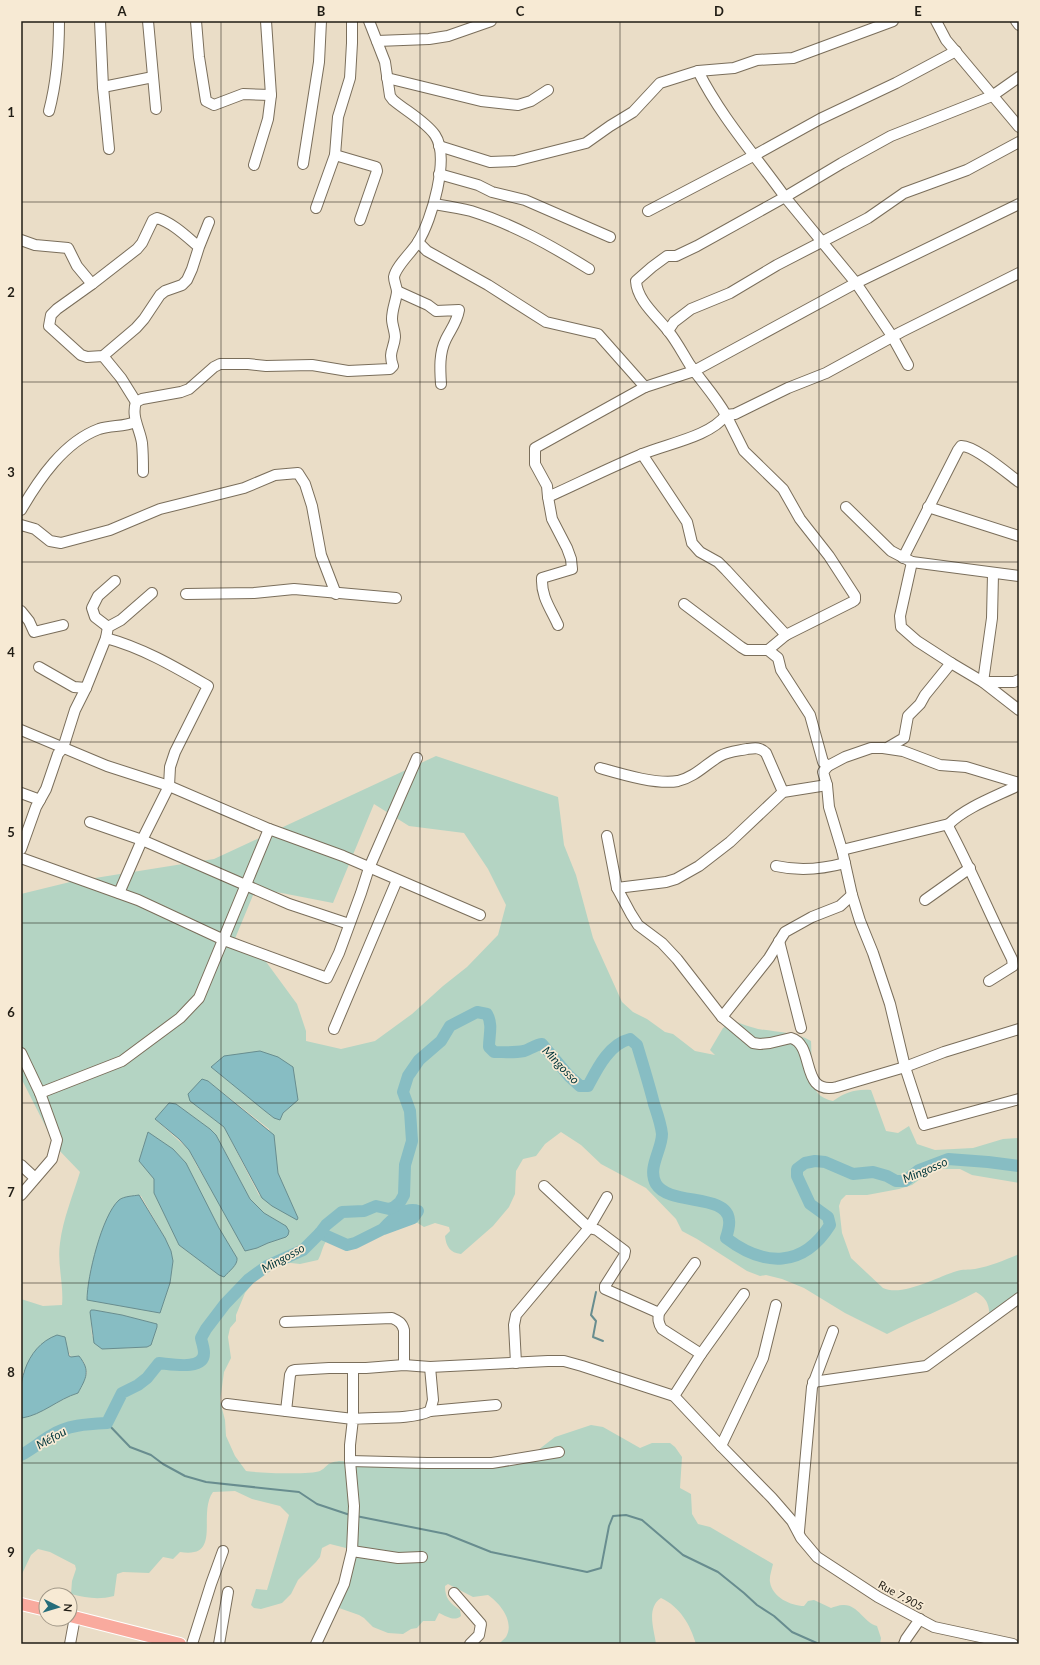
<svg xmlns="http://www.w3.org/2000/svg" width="1040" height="1665" font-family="Lato,sans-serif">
<rect width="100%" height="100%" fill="#eaddc7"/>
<path fill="#b4d4c3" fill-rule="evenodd" d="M436 756 558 797 564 845 576 875 593 938 622 1002 633 1012 647 1019 665 1032 673 1034 695 1051 715 1055 710 1050 723 1028 734 1021C742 1024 750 1027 758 1029 776 1032 795 1032 811 1041 812 1055 810 1080 817 1092 820 1097 828 1100 833 1101 846 1092 855 1089 871 1090L886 1131 898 1133 909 1126 917 1144 935 1150 973 1148 1003 1139 1019 1138V1183L972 1175 960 1169H941L928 1173 912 1185 899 1189 867 1195H846L841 1200 839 1206 842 1233 851 1258 883 1288C902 1297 937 1277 957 1271 962 1269 969 1270 975 1269 990 1266 1005 1260 1019 1254V1302L990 1323C989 1308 990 1300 976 1292 947 1308 916 1319 887 1334L845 1313 804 1288 782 1279 766 1275 760 1276 747 1271 697 1239 682 1231 676 1219 646 1188 601 1164 581 1145 561 1132 545 1144 536 1156 523 1159 516 1171 515 1194 509 1207 493 1226 461 1254C450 1253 446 1246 445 1236L450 1231 449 1227 435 1223 424 1227 416 1222 397 1227 351 1248 338 1246 331 1241 327 1240C322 1247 322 1253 318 1260L300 1264 282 1262 259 1275 245 1293 236 1315V1321L230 1328 228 1337 231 1358 224 1372 220 1401 225 1420 226 1436 235 1456 246 1471C257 1473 311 1475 320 1471 329 1466 325 1463 339 1461L424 1466 529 1457 555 1437 591 1425 603 1427 640 1448 652 1443H670L675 1447 682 1457 680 1488 691 1494 692 1514 698 1524 710 1527 773 1564C772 1569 769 1577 770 1582 772 1597 791 1606 804 1606L808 1601 814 1600 831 1608C834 1607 839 1605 843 1605 858 1604 864 1623 877 1626L881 1638 880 1644H696C690 1624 680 1607 661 1598 646 1608 654 1629 656 1644H499C501 1642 504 1639 506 1637 515 1622 500 1603 488 1595L473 1597 448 1584 445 1586C445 1599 450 1603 460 1610L461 1616C454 1622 446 1616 439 1613L435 1621H423L417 1628 411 1629 403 1634 388 1633 373 1627 364 1618 359 1615 339 1608 337 1605 350 1549 330 1544 322 1548 320 1557 316 1562 298 1580 291 1594 282 1603 261 1609 254 1608 251 1605 256 1589 267 1590 289 1515 280 1506 252 1499 235 1491 213 1492C197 1514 223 1559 180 1552L173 1559 163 1557 149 1573 123 1572 117 1574 114 1596C98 1600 87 1598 71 1594L72 1581 76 1569 75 1565 50 1552 38 1549 31 1555 21 1576V1418C37 1417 61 1398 78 1393L87 1373 84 1362 78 1356 71 1357 66 1346V1340L23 1372 21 1381V1299L43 1306 62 1305C64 1285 57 1264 60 1243 63 1219 73 1195 80 1172L56 1147 21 1078V894L70 882 214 859ZM374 804 409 826 464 833 488 869 506 905 498 935 467 967 443 986 412 1014 375 1041 341 1049 306 1041V1031L297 1004 264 959 234 941 256 888 333 903ZM211 1067 291 1106 283 1113 280 1119 274 1118ZM208 1081 269 1129 278 1173 298 1218 259 1195 224 1127 190 1101ZM169 1103 176 1104 210 1129 218 1139 250 1199 264 1213 281 1223 286 1237 268 1243 257 1248 244 1250 228 1218 197 1166 189 1150 155 1119ZM148 1132 173 1149 185 1163 219 1228 237 1258 221 1276 179 1245 154 1193V1179L139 1161ZM138 1195 141 1196 165 1238 171 1251 173 1261 170 1283 160 1313 109 1303 87 1300V1297L91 1268 104 1226 115 1205 120 1200ZM94 1310 122 1315 157 1324V1327L151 1345 147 1347 117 1348 92 1336 91 1323Z"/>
<g fill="#87bdc3" stroke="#688d8f">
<polygon points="260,1051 278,1057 293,1067 298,1100 283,1113 280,1120 274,1118 265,1111 211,1067 224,1056"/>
<polygon points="202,1079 208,1081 274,1135 278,1173 298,1218 297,1220 272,1206 262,1198 224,1127 190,1101 188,1094"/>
<polygon points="169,1103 176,1104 210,1129 216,1135 250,1199 264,1213 286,1226 289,1231 288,1235 286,1237 268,1243 257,1248 245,1251 189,1150 179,1139 155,1119"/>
<path d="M148 1132 173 1149 186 1163 219 1228 237 1258C238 1265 229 1271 224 1277L219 1275 179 1245 154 1193V1179L139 1161Z"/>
<path d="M139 1195 165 1238 171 1251 173 1261 170 1283 160 1313 87 1300C87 1277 102 1215 119 1200 124 1196 134 1196 139 1195Z"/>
<polygon points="94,1310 122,1315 157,1324 157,1327 151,1345 147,1347 102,1349 94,1343 90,1312 91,1310"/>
<path d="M57 1335 65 1337 69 1356 71 1357 79 1356C91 1371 86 1378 78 1393 58 1399 42 1415 22 1418 16 1388 24 1347 57 1335Z"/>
</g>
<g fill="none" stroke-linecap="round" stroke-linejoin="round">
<g stroke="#688d8f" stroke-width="2">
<polyline points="596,1292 591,1315 596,1321 593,1337 603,1341"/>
<polyline points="107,1423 130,1447 151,1455 163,1464 185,1476 206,1482 299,1492 317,1504 350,1515"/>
<polyline points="356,1516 446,1534 491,1552 587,1572 601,1568 609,1526 613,1516 626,1515 642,1520 683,1555 718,1572 744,1593 757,1605 774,1616 792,1632 819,1644"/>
</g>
<g stroke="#87bdc3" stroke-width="12">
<path d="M320 1233 347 1245 355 1243 383 1229 413 1218 418 1211C405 1206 391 1220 383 1229"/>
<path d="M21 1455C31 1450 40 1442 50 1436 67 1425 87 1424 107 1423L122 1393 138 1385 147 1378 159 1363C171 1364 204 1371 204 1353 204 1348 202 1343 201 1338L206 1329 225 1304 249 1279 267 1266 303 1250 320 1233 326 1225 342 1212 364 1211 376 1206 389 1209 394 1207 400 1202 404 1195 405 1165 412 1141 410 1111 403 1092 408 1076 419 1060 441 1041 450 1026 477 1012 487 1014C493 1025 489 1035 489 1047L494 1052C504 1052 514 1053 524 1051 530 1049 535 1045 542 1044L569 1076 580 1086H588C597 1069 609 1044 630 1039L637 1045C643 1065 649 1084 654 1104 657 1113 661 1124 662 1134 662 1150 647 1168 656 1184 669 1206 727 1193 729 1220 730 1226 728 1232 726 1238 764 1267 803 1268 830 1225L828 1217 810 1204 797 1176V1169L805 1163 815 1161 825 1162 853 1174 873 1172 887 1176 896 1181H905L919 1170 948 1159 988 1162 1019 1166"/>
</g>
<g stroke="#7a6e5b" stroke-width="12">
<g id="minor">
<polyline points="100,21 103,87 109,149"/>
<polyline points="148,21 156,109"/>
<polyline points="196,21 199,57 206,101 214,105 243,94 271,95"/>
<polyline points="936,21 946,40 1019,127"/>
<polyline points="1016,21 1019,25"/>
<polyline points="377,41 429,39 448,36 491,21"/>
<path d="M698 71C721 117 755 155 785 197L697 246 676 256H667L652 267 636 281C637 301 658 317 669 332 677 342 683 354 690 365 702 382 716 397 726 415 710 437 665 444 640 455 609 468 579 483 548 497L547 486 535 464V448L645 387 694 371 856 283 1019 204"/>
<polyline points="387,78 481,101 518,105 531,101 548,90"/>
<polyline points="103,87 153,77"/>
<path d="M49 111C57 81 59 51 59 21"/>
<polyline points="439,146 490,162 515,161 586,143 610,126 633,112 660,83 698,71 734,68 757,60 793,58 893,21"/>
<polyline points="335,155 376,167 377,171 360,220"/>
<polyline points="303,164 319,62 321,21"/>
<polyline points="254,165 268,119 271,95 266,21"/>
<polyline points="439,174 478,185 492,192 525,200 610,237"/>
<path d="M434 204C446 206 459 208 471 211 513 224 552 246 589 269"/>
<polyline points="316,208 335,155 338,117 350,78 352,43 352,21"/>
<polyline points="648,211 755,155 820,119 896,83 956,51"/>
<polyline points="21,240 35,245 68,248 77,266 92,284"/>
<polyline points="418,242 427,251 488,285 546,322 598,334 645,387"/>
<path d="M199 247C186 236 173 223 157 218L153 220 142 243 137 249 92 284 57 309 51 315 49 326 81 355 87 357 103 356 136 328 144 319 160 295 165 291 182 285 187 280 192 269 199 247 209 222"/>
<path d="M397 291 428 305 436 311 459 310C457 322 451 329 446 339 439 353 440 369 441 384"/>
<polyline points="668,331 674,322 691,309 730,293 777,265 868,218 904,193 967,170 1019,142"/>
<polyline points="103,356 121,378 136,402"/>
<polyline points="908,365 892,336 856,283 785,197 842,163 891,136 992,96 1019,77"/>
<polyline points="642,454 687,522 692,543 700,552 718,562 726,570 786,635"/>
<path d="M143 472C143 463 143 453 142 443 140 429 131 417 136 402L142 399 181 392 189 389 214 367 220 364H248L266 366 312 365 348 371 390 369 393 366C388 352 394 349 395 337 395 331 392 325 392 319 392 309 396 301 397 292 397 287 394 282 394 277 396 266 412 252 418 242 432 220 450 157 435 135 425 121 406 111 393 100L390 96 385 62 369 21"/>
<path d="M548 497 552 519 567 548 571 559 572 569 542 578C541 597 551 609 558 625"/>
<polyline points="846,507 891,551 912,562 1019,576"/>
<polyline points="928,507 1019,536"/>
<path d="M21 510C39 479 64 442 99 429 111 425 124 427 135 422"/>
<polyline points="21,525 35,529 50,541 61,543 110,530 160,509 244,488 275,475 298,473 305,484 312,506 321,555 336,594"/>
<path d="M903 558 958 450 961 446C974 445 1007 473 1019 482"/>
<polyline points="912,562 900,616 901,627 917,641 951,663 983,682 1019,710"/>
<polyline points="993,574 992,618 983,682 1014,682 1019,680"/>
<polyline points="186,594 254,593 294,589 396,598"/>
<polyline points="684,604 741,647 746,650 768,650"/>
<polyline points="21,611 29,621 34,632 63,625"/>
<polyline points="108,627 95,617 92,608 98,596 115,581"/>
<polyline points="106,638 108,627 121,620 152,593"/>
<polyline points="39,667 74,687 86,688"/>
<polyline points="21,730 107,766 169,786 269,829 343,856 480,915"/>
<polyline points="887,748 904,738 908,716 920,704 925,695 951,663"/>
<polyline points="828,766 823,762 810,715 781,670 778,658 768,650 786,635 852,602 855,600 855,596 829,556 800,519 783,489 744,451 726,415 735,414 788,388 826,373 901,332 1019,273"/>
<path d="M600 768C621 774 657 785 678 781 695 777 706 764 720 756 729 751 738 751 747 749 755 748 760 747 766 753L783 792"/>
<polyline points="1019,783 966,767 940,765 903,751 883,748 871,748 845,757 828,766 823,772 827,785 829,807 842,850 852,895 860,921 873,953 890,1004 905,1067 944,1052 1019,1029"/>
<polyline points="21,793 40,800"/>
<polyline points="90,822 142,840 289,904 349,924"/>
<path d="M607 836 617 888 631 914 638 925 662 943 677 959 722 1017 753 1043 760 1044 770 1043 791 1038C816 1045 799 1096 837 1087L905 1067 924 1125 1019 1099"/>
<path d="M21 849 36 807 46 789 58 754 63 748 75 710 86 688 106 638C143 648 175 667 208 686L175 752 170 767 169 786 142 840 119 893"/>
<polyline points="842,850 949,824"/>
<polyline points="21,858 138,900 224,940 327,978 339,953 361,893 369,868 417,758"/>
<path d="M776 866C798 871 823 869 845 863"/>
<polyline points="617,888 666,882 676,879 699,866 730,842 783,792 827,785"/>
<polyline points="925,900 970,868"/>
<polyline points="779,941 801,1028"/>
<path d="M989 981 1013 966 1012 959C990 915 972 871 949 828V824C966 807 997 796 1019 785"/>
<polyline points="722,1017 769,958 785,932 812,917 840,906 852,895"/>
<polyline points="334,1029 397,880"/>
<polyline points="21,1053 40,1093 57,1140 52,1159 21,1195"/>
<polyline points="40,1093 122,1061 180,1018 199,998 269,829"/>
<polyline points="21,1165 35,1178"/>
<polyline points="544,1186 589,1228 597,1230 625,1251 624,1256 605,1286 605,1289 659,1313"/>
<path d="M695 1263 659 1313C658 1319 658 1323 662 1329L701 1354"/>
<path d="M285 1322 392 1318C399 1321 402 1323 404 1330V1365"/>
<polyline points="516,1363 514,1325 516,1315 589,1228 607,1197"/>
<polyline points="813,1382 926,1366 1019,1298"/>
<polyline points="674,1396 701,1354 744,1294"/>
<polyline points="227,1404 353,1419 353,1369"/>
<polyline points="286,1411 290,1375 292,1371 295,1370 329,1368 366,1368 404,1365 430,1367 548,1361 564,1361 582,1366 674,1396 721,1446 772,1498 792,1521 801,1538 817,1557 878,1597 934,1627 1013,1644"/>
<polyline points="430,1411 496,1405"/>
<polyline points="721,1446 763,1358 776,1305"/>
<polyline points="350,1461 427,1463 492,1463 559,1452"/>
<polyline points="799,1531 812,1387 833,1331"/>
<polyline points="352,1551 398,1558 422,1557"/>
<polyline points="454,1593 481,1624 479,1635 470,1644"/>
<polyline points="70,1644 75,1617"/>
<polyline points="192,1644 211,1584 223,1551"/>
<polyline points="219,1644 228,1592"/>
<path d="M316 1644 344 1584 352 1551 354 1506 350 1461V1445L353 1419C374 1417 412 1420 430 1411L433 1400 430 1367"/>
<polyline points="904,1644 906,1639 920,1619"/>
</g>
</g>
<g stroke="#fff" stroke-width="14">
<g id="major">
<polyline points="21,1604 46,1610"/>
<polyline points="70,1616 180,1644"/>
</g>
</g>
<use href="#minor" stroke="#fff" stroke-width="10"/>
<use href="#major" stroke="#f9aa9e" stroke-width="12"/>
</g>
<path fill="none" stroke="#211d15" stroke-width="1" stroke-opacity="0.55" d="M221 21V1644M420 21V1644M620 21V1644M819 21V1644M21 202H1019M21 382H1019M21 562H1019M21 742H1019M21 923H1019M21 1103H1019M21 1283H1019M21 1463H1019"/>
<g text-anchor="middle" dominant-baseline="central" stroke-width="3.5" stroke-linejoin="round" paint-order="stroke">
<g font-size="11" fill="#211d15" stroke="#f7ead4">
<text transform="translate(901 1595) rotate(29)">Rue 7.905</text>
</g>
<g font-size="12" font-style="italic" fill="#00363b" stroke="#f7ead4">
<text transform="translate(561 1065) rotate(46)">Mingosso</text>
<text transform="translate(925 1170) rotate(-23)">Mingosso</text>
<text transform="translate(283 1258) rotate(-29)">Mingosso</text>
<text transform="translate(51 1438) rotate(-29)">Méfou</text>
</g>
</g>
<rect width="1040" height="1665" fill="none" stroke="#f7ead4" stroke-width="44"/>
<g transform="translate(58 1607) rotate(95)"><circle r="19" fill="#f7ead4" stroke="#a19888"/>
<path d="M0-3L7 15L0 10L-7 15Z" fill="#266d7a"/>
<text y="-6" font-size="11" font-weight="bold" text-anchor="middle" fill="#211d15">N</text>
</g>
<rect x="22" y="22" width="996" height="1621" fill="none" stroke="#211d15" stroke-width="1.5"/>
<g font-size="13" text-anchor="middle" font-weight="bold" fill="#211d15">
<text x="122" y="16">A</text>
<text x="321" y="16">B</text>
<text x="520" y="16">C</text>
<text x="719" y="16">D</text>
<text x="918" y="16">E</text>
<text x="11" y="117">1</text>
<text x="11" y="297">2</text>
<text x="11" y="477">3</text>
<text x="11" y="657">4</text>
<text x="11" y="837">5</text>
<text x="11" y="1017">6</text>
<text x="11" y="1197">7</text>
<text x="11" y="1377">8</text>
<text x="11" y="1557">9</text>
</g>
</svg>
